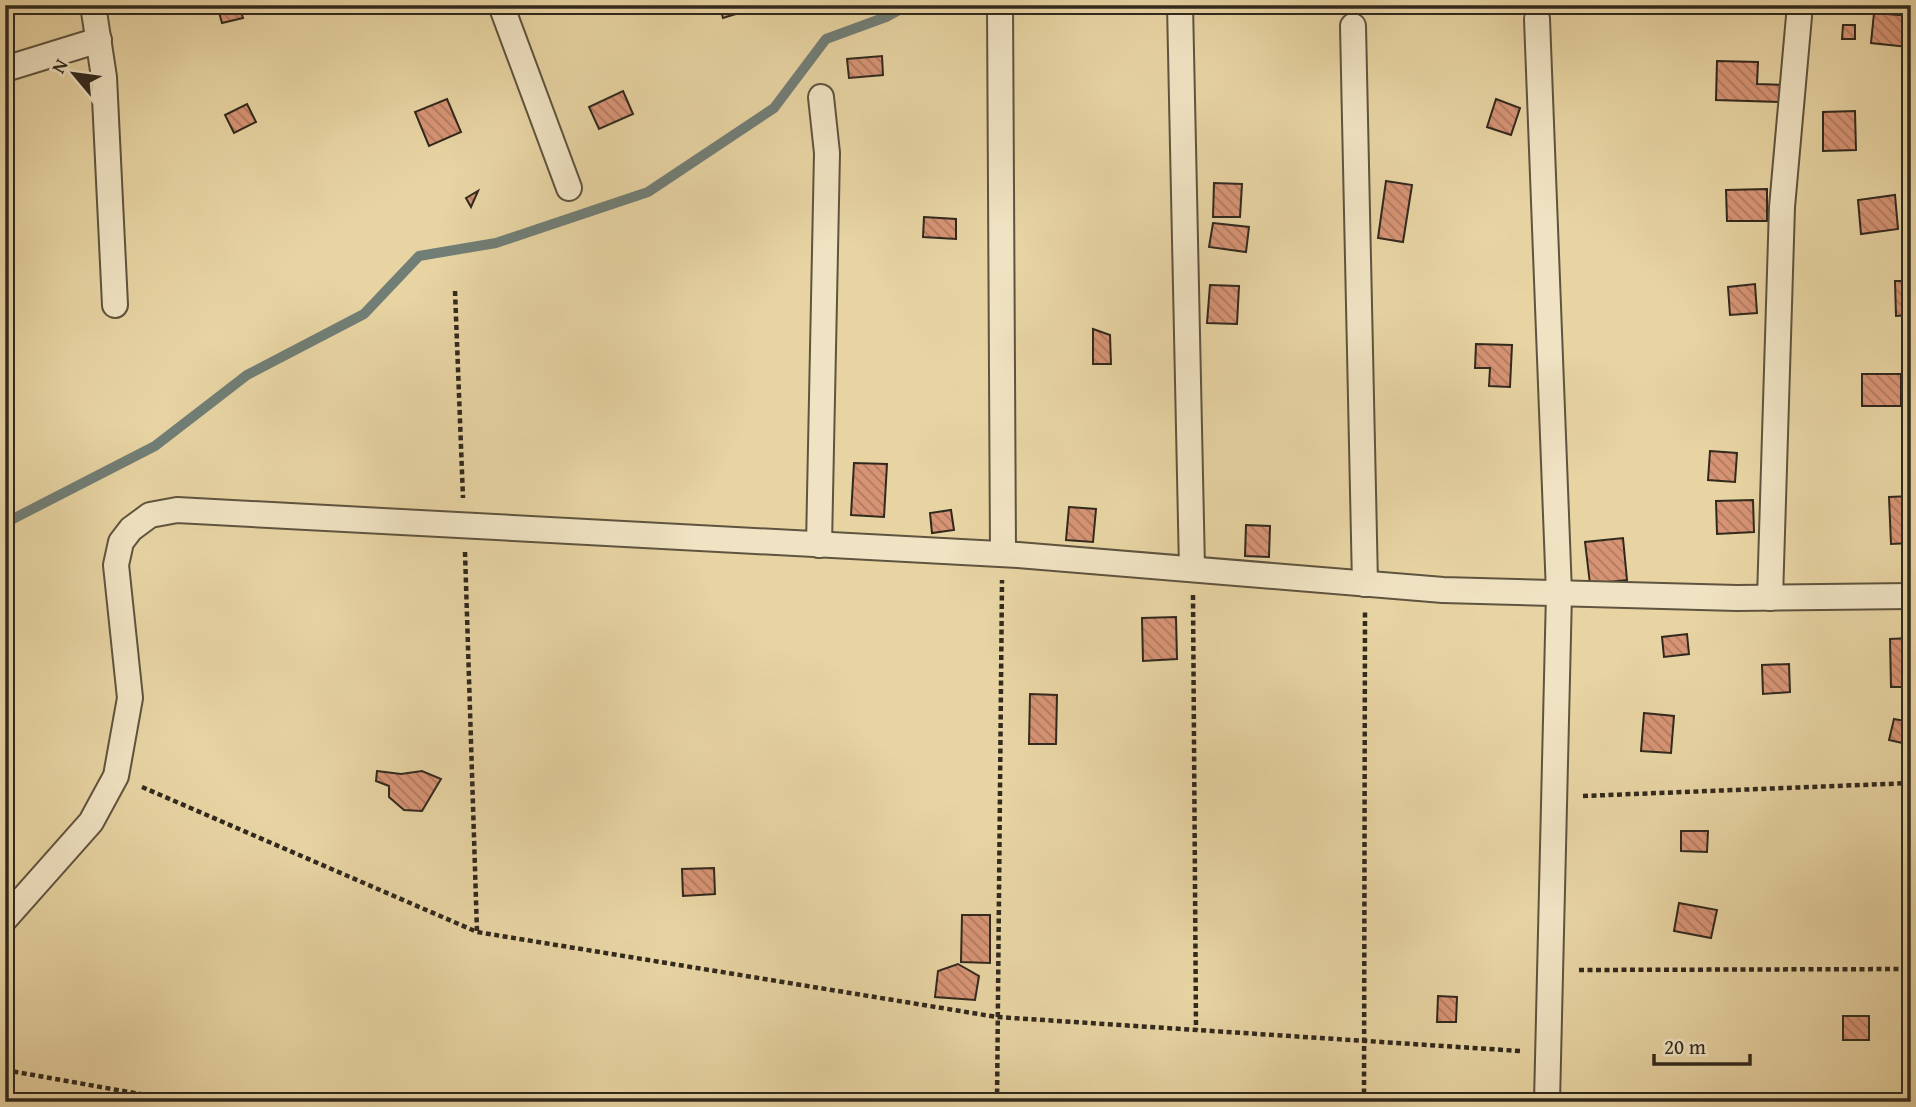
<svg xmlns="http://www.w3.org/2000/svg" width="1916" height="1107" font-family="'Gentium Book Plus',serif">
<defs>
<pattern id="building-back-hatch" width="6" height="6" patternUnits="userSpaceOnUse" patternTransform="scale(1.75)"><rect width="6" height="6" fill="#d79475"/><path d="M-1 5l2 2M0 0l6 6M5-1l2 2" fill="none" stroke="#af795f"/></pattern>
</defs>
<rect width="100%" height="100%" fill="#e8d4a3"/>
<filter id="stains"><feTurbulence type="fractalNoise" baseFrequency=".00286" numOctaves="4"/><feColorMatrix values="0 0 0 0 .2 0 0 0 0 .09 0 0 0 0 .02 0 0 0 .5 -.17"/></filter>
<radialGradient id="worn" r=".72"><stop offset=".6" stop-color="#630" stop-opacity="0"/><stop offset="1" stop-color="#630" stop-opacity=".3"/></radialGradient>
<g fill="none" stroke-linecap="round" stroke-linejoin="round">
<polyline stroke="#717e76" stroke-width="10" points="5,523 155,446 247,375 364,314 419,256 496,243 648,192 774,108 826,39 886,17 908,5"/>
</g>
<g fill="url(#building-back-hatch)" stroke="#31291e" stroke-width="2">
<polygon points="217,5 239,5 243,18 222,23"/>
<polygon points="719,5 754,5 755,8 723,18"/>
<polygon points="1874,13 1911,16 1908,47 1871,43"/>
<polygon points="1843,25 1855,25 1855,39 1842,39"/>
<polygon points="882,56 883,75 849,78 847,59"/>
<polygon points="1717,61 1758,62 1757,84 1784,85 1784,102 1716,100"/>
<polygon points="623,91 633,114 599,129 589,107"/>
<polygon points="447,99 461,132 429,146 415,112"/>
<polygon points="1496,99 1520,108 1511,135 1487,127"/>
<polygon points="247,104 256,122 234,133 225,115"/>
<polygon points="1855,111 1856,150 1823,151 1823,112"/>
<polygon points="1386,181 1412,185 1403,242 1378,238"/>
<polygon points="1214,183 1242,184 1240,217 1213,217"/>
<polygon points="1767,189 1767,221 1727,221 1726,190"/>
<polygon points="478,191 471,207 466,198"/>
<polygon points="1895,195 1898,229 1861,234 1858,200"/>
<polygon points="924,217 956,219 956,239 923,237"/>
<polygon points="1213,223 1249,227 1246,252 1209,247"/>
<polygon points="1895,281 1911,281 1911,315 1896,316"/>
<polygon points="1755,284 1757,313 1730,315 1728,287"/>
<polygon points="1210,285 1239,286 1237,324 1207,323"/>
<polygon points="1093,329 1110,335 1111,364 1093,364"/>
<polygon points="1476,344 1512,345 1510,387 1489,386 1490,368 1475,368"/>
<rect x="1862" y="374" width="39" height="32"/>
<polygon points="1710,451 1737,453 1735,482 1708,480"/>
<polygon points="854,463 887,464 884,517 851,515"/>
<polygon points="1911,496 1911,543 1891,544 1889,497"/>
<polygon points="1753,500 1754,532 1717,534 1716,501"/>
<polygon points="1069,507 1096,509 1093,542 1066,540"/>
<polygon points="951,510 954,530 932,533 930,513"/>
<polygon points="1246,525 1270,526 1269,557 1245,556"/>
<polygon points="1623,538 1627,580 1590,584 1585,542"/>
<polygon points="1176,617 1177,659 1143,661 1142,618"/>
<polygon points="1687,634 1689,654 1664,657 1662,637"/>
<polygon points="1911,638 1911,687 1891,687 1890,639"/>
<polygon points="1789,664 1790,692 1763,694 1762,665"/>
<polygon points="1030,694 1057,695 1056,744 1029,744"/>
<polygon points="1644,713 1674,716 1671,753 1641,751"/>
<polygon points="1894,719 1911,722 1911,745 1889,740"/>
<polygon points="377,771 401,774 422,771 441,779 422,811 404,810 389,797 389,786 376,781"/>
<polygon points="1681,831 1708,831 1707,852 1681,851"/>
<polygon points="714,868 715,894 683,896 682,869"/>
<polygon points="1679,903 1717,910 1711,938 1674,931"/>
<polygon points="962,915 990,915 990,963 961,962"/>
<polygon points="958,964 979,976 975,1000 935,997 938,971"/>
<polygon points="1438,996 1457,997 1456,1022 1437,1022"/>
<rect x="1843" y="1016" width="26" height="24"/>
</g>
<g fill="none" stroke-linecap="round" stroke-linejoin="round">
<g stroke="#5f543f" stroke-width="28">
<g id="minor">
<polyline points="93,5 104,77 115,305"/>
<polyline points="501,5 569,188"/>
<polyline points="1000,5 1003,554"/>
<polyline points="1180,5 1192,569"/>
<polyline points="1537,19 1559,593 1547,1102"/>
<polyline points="1353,26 1365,584"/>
<polyline points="5,69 99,40"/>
<polyline points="819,545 827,153 821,97"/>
<polyline points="1770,598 1782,207 1800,5"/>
<polyline points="5,919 91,822 116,776 130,698 116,565 121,542 131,529 150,515 177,510 1018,555 1443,590 1737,598 1911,596"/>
</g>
</g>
<g stroke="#31291e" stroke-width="4.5" stroke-dasharray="5 3.5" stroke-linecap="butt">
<polyline points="455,291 463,498"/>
<polyline points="465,552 477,932"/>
<polyline points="1193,595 1196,1030"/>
<polyline points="142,787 477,932 997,1017 1520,1051"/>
<polyline points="1583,796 1911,783"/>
<polyline points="1579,970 1911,969"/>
<polyline points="5,1070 185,1102"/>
<polyline points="997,1102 1002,580"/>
<polyline points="1364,1102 1365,609"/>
</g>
<use href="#minor" stroke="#f0e3c3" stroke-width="24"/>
</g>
<rect width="1916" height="1107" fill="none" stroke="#e8d4a3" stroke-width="28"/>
<rect x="7" y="7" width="1902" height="1093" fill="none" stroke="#31291e" stroke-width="3.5"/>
<rect x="14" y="14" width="1888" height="1079" fill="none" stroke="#31291e" stroke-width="2"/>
<g transform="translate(74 74) rotate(299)" stroke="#f0e3c3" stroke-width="5" paint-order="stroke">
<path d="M0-5L12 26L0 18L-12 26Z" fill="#31291e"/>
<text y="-10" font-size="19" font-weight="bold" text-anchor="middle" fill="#31291e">N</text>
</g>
<path d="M1654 1054v10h96v-10" fill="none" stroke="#31291e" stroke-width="3.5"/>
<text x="1664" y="1054" font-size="21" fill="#31291e" stroke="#f0e3c3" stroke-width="5" paint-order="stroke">20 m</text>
<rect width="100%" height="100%" filter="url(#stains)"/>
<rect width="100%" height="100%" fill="url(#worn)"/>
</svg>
